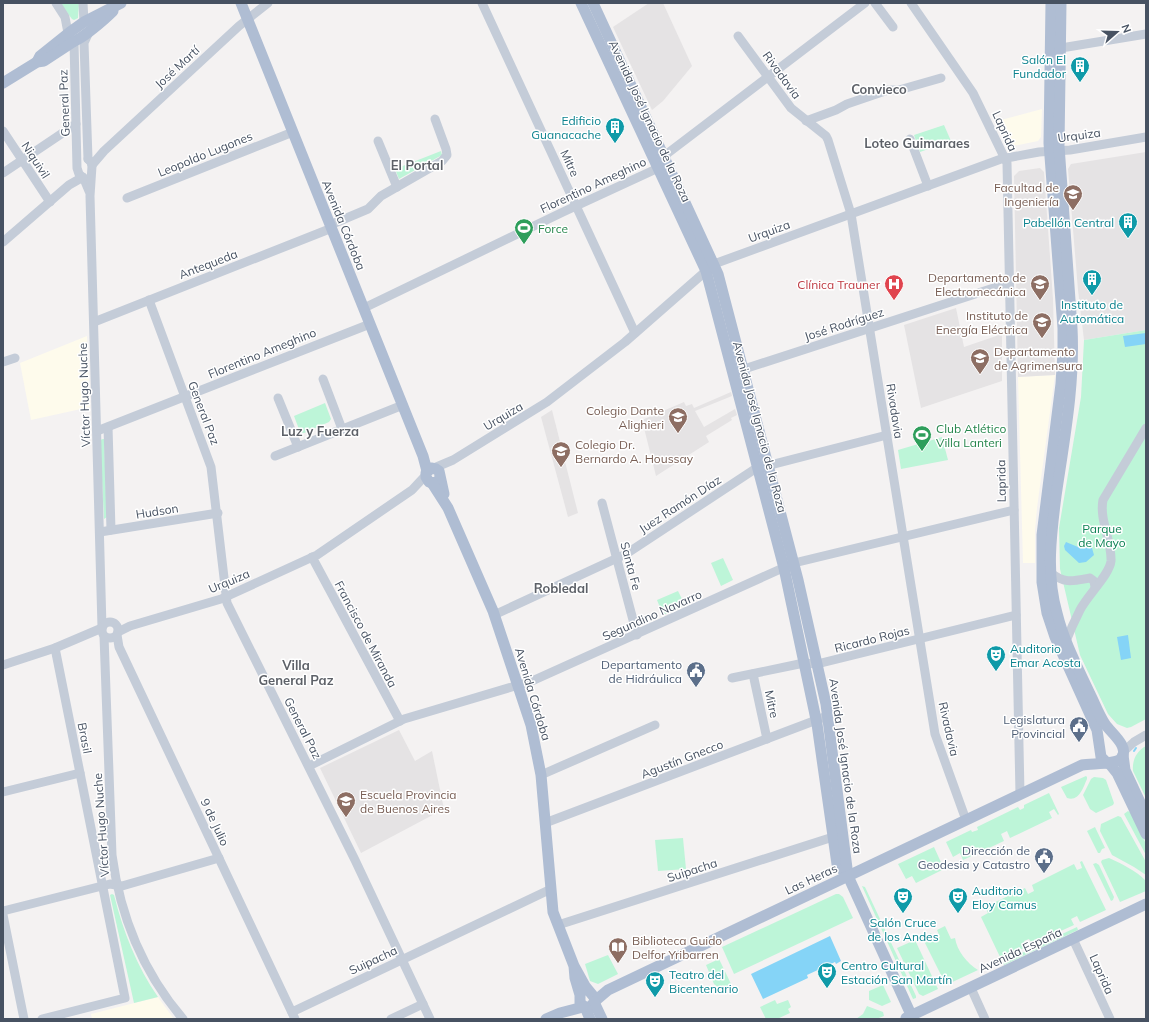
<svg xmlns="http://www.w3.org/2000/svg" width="1149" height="1022" font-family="Mulish,sans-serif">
<rect width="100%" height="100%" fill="#f4f2f2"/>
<g fill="#fefbec">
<polygon points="1042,109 1041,137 1038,141 1013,146 1008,144 997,121"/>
<polygon points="87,336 90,407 31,420 20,363"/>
<polygon points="1055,375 1037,508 1035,530 1035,563 1023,563 1018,377"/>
<polygon points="158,997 174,1019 92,1019 91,1014"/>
</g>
<g fill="#e5e3e4">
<polygon points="649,3 663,3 692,66 663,101 652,110 613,27"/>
<polygon points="1146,152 1146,330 1084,340 1078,290 1068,169 1071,164"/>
<polygon points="1040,168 1044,172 1053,299 1055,375 1018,377 1014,176 1019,171"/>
<polygon points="956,308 964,347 1002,334 1002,381 921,408 904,325"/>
<polygon points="731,392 732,396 695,411 704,427 735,409 737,415 731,418 732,420 706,436 709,442 656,476 642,420 684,402 686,406 692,404 694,408"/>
<polygon points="552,410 578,513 568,517 541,417"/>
<polygon points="399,730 415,761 432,751 444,809 361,853 320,768"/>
</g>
<g fill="#bdf5d8">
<polygon points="60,3 79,3 78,18 74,20 72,19"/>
<polygon points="944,125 951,141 920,152 914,135"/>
<polygon points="441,151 442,155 399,179 395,169"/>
<polygon points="1146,330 1146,719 1131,727 1127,728 1117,724 1108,714 1080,655 1060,569 1059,528 1081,397 1084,340"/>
<polygon points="325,403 331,419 329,422 304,433 300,432 294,416"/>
<polygon points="942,437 948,460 901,469 898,450"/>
<polygon points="103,439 104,439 107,517 104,519 100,440"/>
<polygon points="723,558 733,580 721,586 711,563"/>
<polygon points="678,591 685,605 663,615 657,600"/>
<path d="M1146 746V798L1133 771C1132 761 1136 751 1146 746Z"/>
<path d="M1086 776 1087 777V779C1083 788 1079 802 1067 798L1061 787Z"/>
<polygon points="1094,777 1103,778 1106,780 1114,803 1113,805 1096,813 1090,809 1083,795 1091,779"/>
<polygon points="1049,793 1059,814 1058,815 1054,809 1049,812 1052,818 1010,838 1007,831 1001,834 1004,841 963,860 960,853 953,857 946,842 971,830 972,832 978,830 977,827 1018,807 1020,810 1024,808 1024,805"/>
<polygon points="1128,811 1131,813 1146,844 1146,855 1124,814"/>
<polygon points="1118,816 1121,817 1146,862 1146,875 1134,867 1112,855 1100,831 1101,824"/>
<polygon points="1095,827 1105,848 1102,849 1100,853 1098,853 1087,831"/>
<polygon points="683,838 686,869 658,871 655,840"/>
<polygon points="934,847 944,869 916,883 912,876 906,879 898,864"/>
<path d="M1109 858C1122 864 1135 870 1146 881V891L1120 902 1101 862 1102 860Z"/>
<polygon points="1082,861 1106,910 1080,922 1077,916 1071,919 1074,925 1032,944 1029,939 1024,941 1026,947 1001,959 981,917 988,913 985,907 1025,888 1028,894 1034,891 1032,885 1074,864 1077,870 1082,868 1080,862"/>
<polygon points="1096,863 1099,865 1114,897 1113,900 1111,901 1093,864"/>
<polygon points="862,886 865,887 916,996 916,998 913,999"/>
<path d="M112 894 114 895C123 931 137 967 158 997L134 1003 110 895Z"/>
<polygon points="836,894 839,894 843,897 853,918 734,974 722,947"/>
<path d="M945 926 951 939 955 938C957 951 967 963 978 970L946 985 922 937 931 933 934 940 940 937 937 930Z"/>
<polygon points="1077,927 1078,930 1004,965 1003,962"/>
<polygon points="915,940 938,989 923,996 919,994 897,948"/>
<polygon points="608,955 618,974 598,984 590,981 585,964"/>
<polygon points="719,959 732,986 724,992 714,984 706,965"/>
<polygon points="883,985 891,1002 882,1006 869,1000 869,991"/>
<polygon points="775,1000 777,1004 788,1000 791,1007 788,1009 790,1013 777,1019 766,1019 760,1007"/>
<polygon points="867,1006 883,1012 884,1016 876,1019 856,1019 863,1014"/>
</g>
<g fill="#85d4f7">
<polygon points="1146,333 1146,344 1125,347 1123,336"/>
<polygon points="1066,542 1078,547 1089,545 1092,548 1094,555 1086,562 1079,563 1065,550 1064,546"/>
<polygon points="1128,635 1131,658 1121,660 1117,637"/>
<polygon points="830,936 841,961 836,964 835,962 807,975 808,978 763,999 751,974"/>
</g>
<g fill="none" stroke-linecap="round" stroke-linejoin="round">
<polyline stroke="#85d4f7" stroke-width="2" points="1134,751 1136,748"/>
<g stroke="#c4ccd8" stroke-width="9">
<polyline points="56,3 65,17 68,33"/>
<polyline points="83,3 84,22"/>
<polyline points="482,3 635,333"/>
<polyline points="875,3 893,27"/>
<polyline points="911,3 973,93 1007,163 1020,794"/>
<polyline points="738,36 791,108 826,136 828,140 851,214 935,734 966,820"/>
<polyline points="74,42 77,168 79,174 84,179 89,191"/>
<polyline points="1055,49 1146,34"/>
<polyline points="806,121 836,110 847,104 888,90 899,90 941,78"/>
<polyline points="3,131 50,202"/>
<polyline points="910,139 928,186"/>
<polyline points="378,141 397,187"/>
<polyline points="88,159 91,162 92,166 90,196 102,627"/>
<polyline points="88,159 84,43 89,32"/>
<polyline points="92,165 104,151 239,26 268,3"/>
<polyline points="3,173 76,124"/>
<polyline points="127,198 293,132"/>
<polyline points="330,225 368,209 381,196 442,161 447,155 446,149 435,119"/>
<polyline points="3,242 69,185 83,177"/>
<polyline points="149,300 211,467 227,603 355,860 430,1019"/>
<polyline points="364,308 563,212 654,170 668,153 865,3"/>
<polyline points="94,322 332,228"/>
<polyline points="3,362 15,358"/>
<polyline points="738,371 1009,283"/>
<polyline points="323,379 342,429"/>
<polyline points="278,398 298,447"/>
<polyline points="108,427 111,530"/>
<polyline points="97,431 370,324"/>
<polyline points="275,456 403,405"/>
<polyline points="434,468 453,460 547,402 625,342 714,264 1001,159 1039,152 1070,150 1146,137"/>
<polyline points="602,503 637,635"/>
<polyline points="100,532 218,513"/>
<polyline points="312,557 400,721"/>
<path d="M1051 573C1065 584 1073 581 1090 578L1094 581 1095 587"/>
<polyline points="494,615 626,554 755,469 887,435"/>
<circle cx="110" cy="630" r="8"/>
<polyline points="118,632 130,626 221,599 317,555 412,490 426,475"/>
<polyline points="117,635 119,647 295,1019"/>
<path d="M104 636 112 855C120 915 143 972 183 1019"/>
<path d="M1066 641C1070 631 1075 620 1080 610 1087 596 1110 574 1111 561 1112 541 1099 520 1103 500L1146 428"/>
<polyline points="3,665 55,648 102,628"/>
<polyline points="753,674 767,739"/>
<polyline points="732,678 804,663 817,664 1016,615"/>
<polyline points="1123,752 1134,742 1146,735"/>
<polyline points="309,766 404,719 532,681 794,563 1014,510"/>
<polyline points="541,775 655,725"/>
<polyline points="3,792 80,773"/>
<polyline points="545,823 827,716"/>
<polyline points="3,911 110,884 122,886 219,858"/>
<polyline points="3,915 24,1019"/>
<polyline points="558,925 833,837"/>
<polyline points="1073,939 1110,1019"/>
<polyline points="971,988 985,1019"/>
<polyline points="292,1012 551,889"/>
<polyline points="42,1019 125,998 55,648"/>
<polyline points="391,1019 423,1004"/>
</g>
<g stroke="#afbdd3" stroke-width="11">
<polyline points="241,3 423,456 427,471"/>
<polyline points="581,3 706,271 784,568 817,724 837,864 848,876"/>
<polyline points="593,3 718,274 798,580 826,704 848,876 913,1019"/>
<polyline points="1051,3 1049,143 1063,328 1063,352 1061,384 1042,535 1042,582 1047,613 1055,637 1097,730 1101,757 1107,763"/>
<path d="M68 39 71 42C79 42 106 18 113 11"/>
<polyline points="37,62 40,56 70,32 84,22 121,3"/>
<polyline points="3,83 37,62 44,61 73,42"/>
<polyline points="440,479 435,483 429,482 426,477 426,473 431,468 436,469 439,471 444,494"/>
<polyline points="432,483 448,508 493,611 531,725 541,775 553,912 574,966 585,986 594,997 595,1002 590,1007 585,1007 580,1003 580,995 575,978 574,966"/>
<polyline points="1123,755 1125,770 1146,815"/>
<polyline points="1109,763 1117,773 1146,834"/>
<path d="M595 1001 608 990 1082 765C1092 763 1118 765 1122 757 1129 746 1111 733 1105 724 1099 715 1095 704 1090 694 1078 668 1064 642 1057 613 1046 575 1051 535 1056 496 1064 441 1075 384 1072 328L1059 146 1061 3"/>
<polyline points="594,1002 602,1019"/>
<polyline points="585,1007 590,1019"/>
<polyline points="906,1018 1146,904"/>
<polyline points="546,1019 560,1013 583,1007"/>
</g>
</g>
<defs>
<g id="building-pin" transform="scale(1)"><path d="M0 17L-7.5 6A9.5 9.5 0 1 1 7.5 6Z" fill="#0f9aa8" stroke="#fff"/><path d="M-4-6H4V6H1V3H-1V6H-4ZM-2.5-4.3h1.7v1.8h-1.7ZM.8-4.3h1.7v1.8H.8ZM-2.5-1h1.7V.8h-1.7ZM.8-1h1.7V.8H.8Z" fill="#fff"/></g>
<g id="university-pin" transform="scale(1)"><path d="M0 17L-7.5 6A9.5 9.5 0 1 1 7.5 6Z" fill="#8d6e63" stroke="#fff"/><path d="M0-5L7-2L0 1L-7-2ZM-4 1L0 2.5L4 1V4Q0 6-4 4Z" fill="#fff"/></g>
<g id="stadium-pin" transform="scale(1)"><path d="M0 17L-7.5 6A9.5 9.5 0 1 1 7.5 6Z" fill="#2e9e5b" stroke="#fff"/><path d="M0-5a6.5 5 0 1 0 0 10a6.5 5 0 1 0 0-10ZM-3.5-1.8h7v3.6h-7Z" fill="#fff"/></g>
<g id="hospital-pin" transform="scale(1)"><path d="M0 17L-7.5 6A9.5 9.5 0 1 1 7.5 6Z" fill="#e0444e" stroke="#fff"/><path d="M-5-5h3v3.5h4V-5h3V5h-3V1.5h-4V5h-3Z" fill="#fff"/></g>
<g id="school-pin" transform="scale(1)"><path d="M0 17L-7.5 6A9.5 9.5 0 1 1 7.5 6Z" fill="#8d6e63" stroke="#fff"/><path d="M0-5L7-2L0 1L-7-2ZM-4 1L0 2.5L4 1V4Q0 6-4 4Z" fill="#fff"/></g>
<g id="theatre-pin" transform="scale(1)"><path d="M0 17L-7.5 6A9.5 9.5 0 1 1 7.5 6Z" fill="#0f9aa8" stroke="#fff"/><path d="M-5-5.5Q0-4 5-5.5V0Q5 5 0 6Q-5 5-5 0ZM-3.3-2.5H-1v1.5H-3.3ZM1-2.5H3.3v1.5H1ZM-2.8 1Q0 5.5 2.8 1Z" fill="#fff"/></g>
<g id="civic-pin" transform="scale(1)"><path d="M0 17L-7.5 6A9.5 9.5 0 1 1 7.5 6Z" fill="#5c6f8a" stroke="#fff"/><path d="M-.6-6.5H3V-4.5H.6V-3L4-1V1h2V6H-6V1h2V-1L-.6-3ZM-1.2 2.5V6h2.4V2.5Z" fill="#fff"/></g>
<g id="library-pin" transform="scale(1)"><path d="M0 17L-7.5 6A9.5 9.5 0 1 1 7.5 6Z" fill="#8d6e63" stroke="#fff"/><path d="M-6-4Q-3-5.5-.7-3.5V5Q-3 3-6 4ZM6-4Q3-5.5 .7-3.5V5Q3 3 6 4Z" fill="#fff"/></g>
</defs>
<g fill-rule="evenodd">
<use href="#building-pin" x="1080" y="66"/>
<use href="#building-pin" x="615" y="127"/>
<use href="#university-pin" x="1073" y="194"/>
<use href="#building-pin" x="1128" y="222"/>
<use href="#stadium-pin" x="524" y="228"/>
<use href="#building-pin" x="1092" y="279"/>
<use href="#hospital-pin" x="894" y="284"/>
<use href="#university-pin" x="1040" y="284"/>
<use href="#university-pin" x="1042" y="322"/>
<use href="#university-pin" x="980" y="358"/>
<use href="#school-pin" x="678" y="417"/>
<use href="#stadium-pin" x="922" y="435"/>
<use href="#school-pin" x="561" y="451"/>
<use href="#theatre-pin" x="996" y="655"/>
<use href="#civic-pin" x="696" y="671"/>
<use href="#civic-pin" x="1079" y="726"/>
<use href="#school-pin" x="346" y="801"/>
<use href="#civic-pin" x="1044" y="857"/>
<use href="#theatre-pin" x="903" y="897"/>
<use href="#theatre-pin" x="958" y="897"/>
<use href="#library-pin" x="618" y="947"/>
<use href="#theatre-pin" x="827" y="972"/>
<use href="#theatre-pin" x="655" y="981"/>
</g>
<g text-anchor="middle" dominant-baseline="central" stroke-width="3" stroke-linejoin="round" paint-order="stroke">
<g font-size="12" fill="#0d838f" stroke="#fff" text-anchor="start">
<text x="1066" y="59" text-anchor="end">Salón El<tspan x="1066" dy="14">Fundador</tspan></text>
<text x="601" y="120" text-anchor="end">Edificio<tspan x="601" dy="14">Guanacache</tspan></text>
<text x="1114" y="222" text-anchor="end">Pabellón Central</text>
<text x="1092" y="304" text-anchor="middle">Instituto de<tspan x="1092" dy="14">Automática</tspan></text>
<text x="1010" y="648">Auditorio<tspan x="1010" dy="14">Emar Acosta</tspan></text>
<text x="972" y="890">Auditorio<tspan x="972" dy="14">Eloy Camus</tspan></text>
<text x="903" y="922" text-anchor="middle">Salón Cruce<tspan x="903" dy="14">de los Andes</tspan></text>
<text x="841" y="965">Centro Cultural<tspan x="841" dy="14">Estación San Martín</tspan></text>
<text x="669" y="974">Teatro del<tspan x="669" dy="14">Bicentenario</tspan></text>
</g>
<g font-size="12" fill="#475262" stroke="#fff">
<text transform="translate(177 67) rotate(-43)">José Martí</text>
<text transform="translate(782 75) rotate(54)">Rivadavia</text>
<text transform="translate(64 103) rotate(-92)">General Paz</text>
<text transform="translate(650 121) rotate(65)">Avenida José Ignacio de la Roza</text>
<text transform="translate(1005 131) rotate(65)">Laprida</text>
<text transform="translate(1079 135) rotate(-8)">Urquiza</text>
<text transform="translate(205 154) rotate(-22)">Leopoldo Lugones</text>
<text transform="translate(36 160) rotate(57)">Niquivil</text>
<text transform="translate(570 163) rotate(65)">Mitre</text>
<text transform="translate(593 185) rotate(-25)">Florentino Ameghino</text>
<text transform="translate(344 225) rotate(68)">Avenida Córdoba</text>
<text transform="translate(769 231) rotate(-20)">Urquiza</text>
<text transform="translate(208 264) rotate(-21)">Antequeda</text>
<text transform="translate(844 324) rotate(-18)">José Rodríguez</text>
<text transform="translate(262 353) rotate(-22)">Florentino Ameghino</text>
<text transform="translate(84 395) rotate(-92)">Víctor Hugo Nuche</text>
<text transform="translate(895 411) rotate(81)">Rivadavia</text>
<text transform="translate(204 413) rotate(69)">General Paz</text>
<text transform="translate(503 416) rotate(-31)">Urquiza</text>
<text transform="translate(760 427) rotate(75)">Avenida José Ignacio de la Roza</text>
<text transform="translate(1001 481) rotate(-91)">Laprida</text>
<text transform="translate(680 504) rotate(-33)">Juez Ramón Díaz</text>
<text transform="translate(157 511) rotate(-9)">Hudson</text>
<text transform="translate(631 566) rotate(75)">Santa Fe</text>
<text transform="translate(229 581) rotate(-23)">Urquiza</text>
<text transform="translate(652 615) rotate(-24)">Segundino Navarro</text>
<text transform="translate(366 634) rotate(62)">Francisco de Miranda</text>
<text transform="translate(872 639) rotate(-14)">Ricardo Rojas</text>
<text transform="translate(533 694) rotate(73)">Avenida Córdoba</text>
<text transform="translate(772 704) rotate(78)">Mitre</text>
<text transform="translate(303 728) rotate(63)">General Paz</text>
<text transform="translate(949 729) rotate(77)">Rivadavia</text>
<text transform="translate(85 738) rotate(79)">Brasil</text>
<text transform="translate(682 759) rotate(-21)">Agustín Gnecco</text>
<text transform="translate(846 766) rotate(82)">Avenida José Ignacio de la Roza</text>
<text transform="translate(215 822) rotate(65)">9 de Julio</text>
<text transform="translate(101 825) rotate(-94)">Víctor Hugo Nuche</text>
<text transform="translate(692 870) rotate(-18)">Suipacha</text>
<text transform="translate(811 879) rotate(-25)">Las Heras</text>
<text transform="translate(1020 950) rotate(-25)">Avenida España</text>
<text transform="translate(373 960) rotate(-25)">Suipacha</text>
<text transform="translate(1102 974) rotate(66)">Laprida</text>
</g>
<g font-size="12" fill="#785e54" stroke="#fff" text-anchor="end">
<text x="1059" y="187">Facultad de<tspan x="1059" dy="14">Ingeniería</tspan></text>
<text x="1026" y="277">Departamento de<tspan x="1026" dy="14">Electromecánica</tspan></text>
<text x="1028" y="315">Instituto de<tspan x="1028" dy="14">Energía Eléctrica</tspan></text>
<text x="994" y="351" text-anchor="start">Departamento<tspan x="994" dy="14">de Agrimensura</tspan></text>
<text x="664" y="410">Colegio Dante<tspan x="664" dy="14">Alighieri</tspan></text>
<text x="575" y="444" text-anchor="start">Colegio Dr.<tspan x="575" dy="14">Bernardo A. Houssay</tspan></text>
<text x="360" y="794" text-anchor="start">Escuela Provincia<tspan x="360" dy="14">de Buenos Aires</tspan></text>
<text x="632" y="940" text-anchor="start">Biblioteca Guido<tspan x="632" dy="14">Delfor Yribarren</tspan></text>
</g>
<g font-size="12" fill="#27864d" stroke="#fff" text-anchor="start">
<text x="538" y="228">Force</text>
<text x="936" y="428">Club Atlético<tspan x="936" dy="14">Villa Lanteri</tspan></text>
</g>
<g font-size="12" fill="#be3a42" stroke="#fff" text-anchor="end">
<text x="880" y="284">Clínica Trauner</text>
</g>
<g font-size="12" fill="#0c8254" stroke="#fff">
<text x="1102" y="528">Parque<tspan x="1102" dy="14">de Mayo</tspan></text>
</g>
<g font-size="12" fill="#4e5e75" stroke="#fff" text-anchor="end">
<text x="682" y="664">Departamento<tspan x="682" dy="14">de Hidráulica</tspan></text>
<text x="1065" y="719">Legislatura<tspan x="1065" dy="14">Provincial</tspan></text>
<text x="1030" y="850">Dirección de<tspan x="1030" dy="14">Geodesia y Catastro</tspan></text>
</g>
<g font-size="13" font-weight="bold" fill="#5d6168" stroke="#fff">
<text x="879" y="89">Convieco</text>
<text x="917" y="143">Loteo Guimaraes</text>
<text x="417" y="165">El Portal</text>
<text x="320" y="431">Luz y Fuerza</text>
<text x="561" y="588">Robledal</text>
<text x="296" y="665">Villa<tspan x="296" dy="15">General Paz</tspan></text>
</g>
</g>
<rect width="1149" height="1022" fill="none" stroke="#475262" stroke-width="8"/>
<g transform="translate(1117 32) rotate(70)" stroke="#ffffff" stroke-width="3" paint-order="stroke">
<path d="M0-3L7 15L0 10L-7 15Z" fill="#475262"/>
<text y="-6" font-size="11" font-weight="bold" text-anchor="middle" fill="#475262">N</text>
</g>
</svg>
